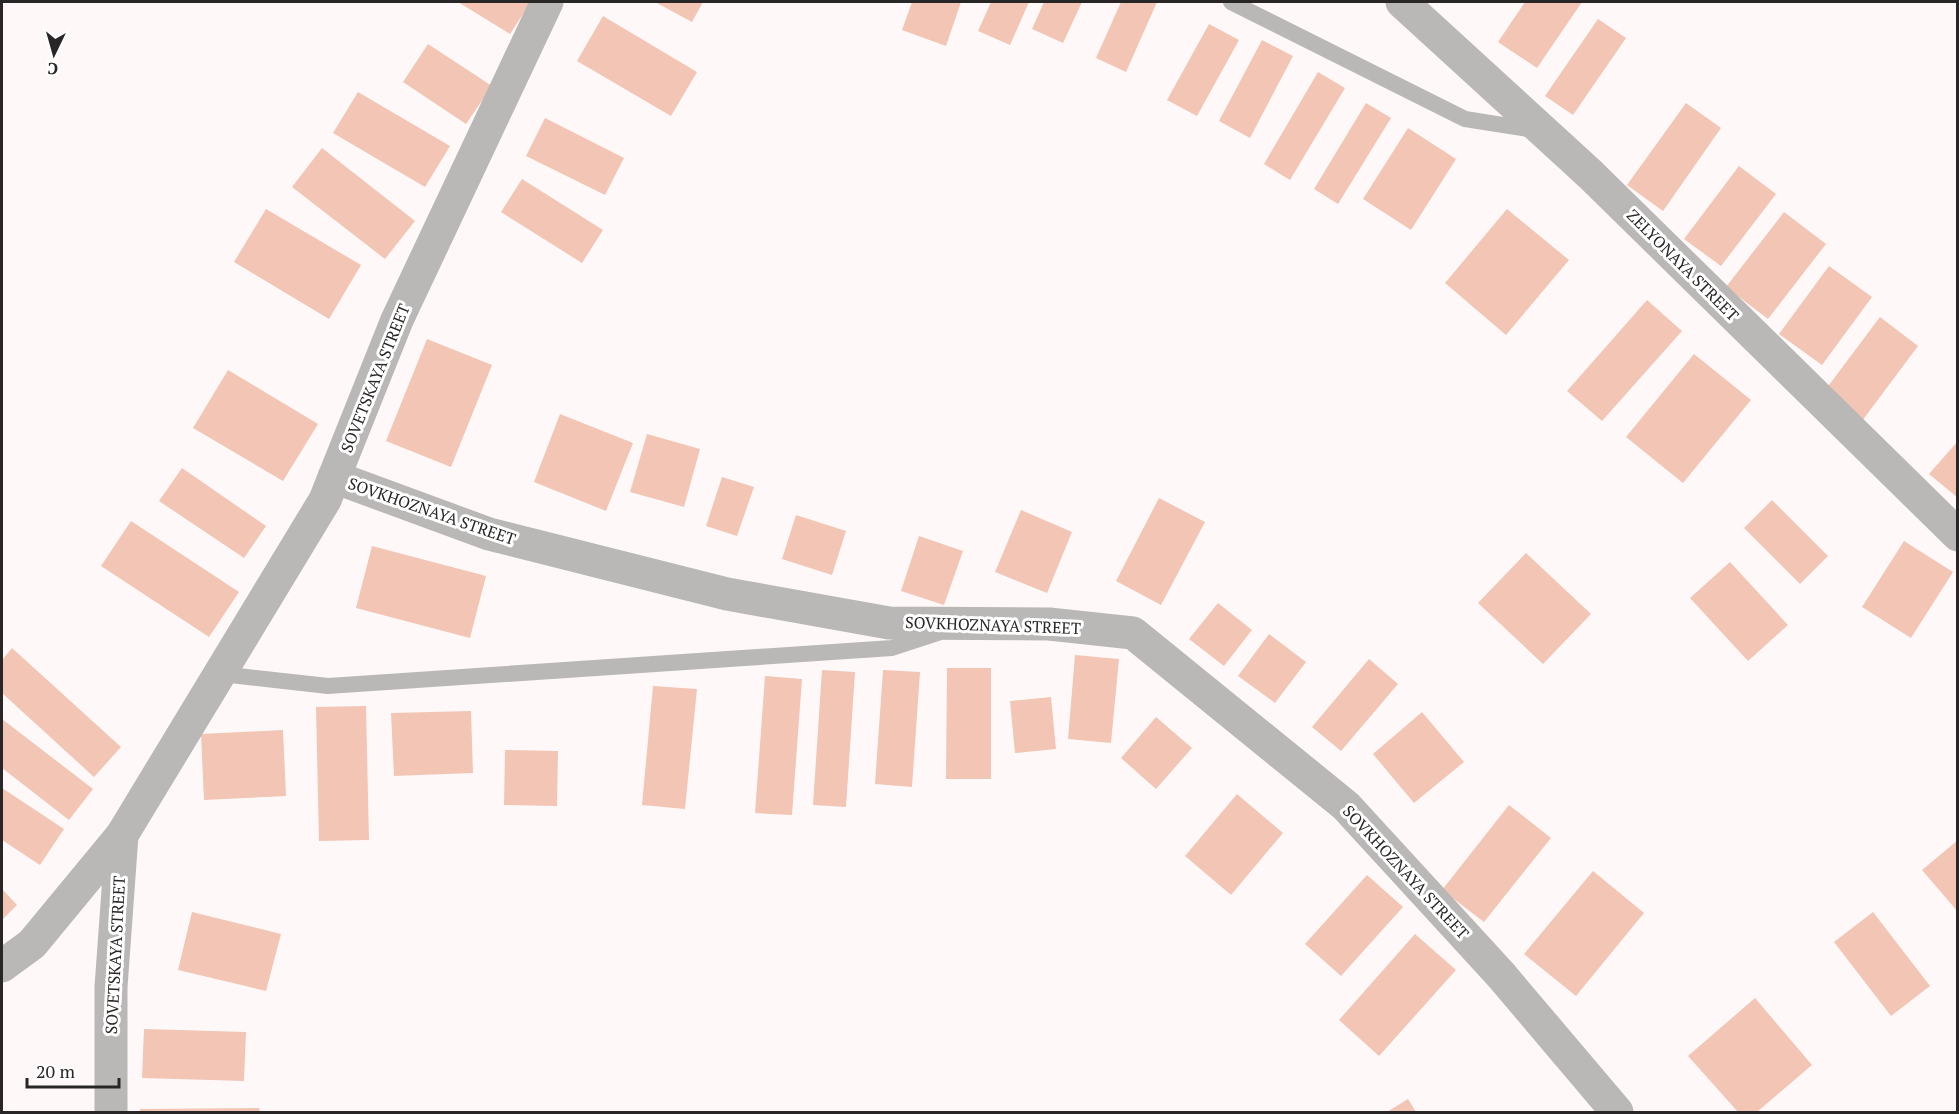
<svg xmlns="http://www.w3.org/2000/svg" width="1959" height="1114" font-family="'PT Serif',serif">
<rect width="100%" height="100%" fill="#fef9f8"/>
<g fill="#f2c5b5">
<polygon points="458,2 531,2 510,34"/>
<polygon points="655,2 703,2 692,22"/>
<polygon points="912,2 961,2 946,46 902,30"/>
<polygon points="991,2 1029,2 1010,45 978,31"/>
<polygon points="1044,2 1082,2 1063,43 1032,29"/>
<polygon points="1121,2 1157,2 1126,72 1096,58"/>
<polygon points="1525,2 1582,2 1537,68 1498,42"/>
<polygon points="603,16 697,72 671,116 577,61"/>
<polygon points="1598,19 1626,38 1573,115 1545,96"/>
<polygon points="1209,24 1239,40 1197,116 1167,100"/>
<polygon points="1262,40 1293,56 1250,138 1219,121"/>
<polygon points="428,44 492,86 466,124 403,82"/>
<polygon points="1318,72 1345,88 1290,180 1264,164"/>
<polygon points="358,92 450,146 425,187 333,133"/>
<polygon points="1366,103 1391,118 1338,204 1314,189"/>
<polygon points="1686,103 1721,128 1663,211 1627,185"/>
<polygon points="545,118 624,158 605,195 526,156"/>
<polygon points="1408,128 1456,159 1411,230 1363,199"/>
<polygon points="322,148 415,221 385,259 292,187"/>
<polygon points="1739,166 1776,194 1721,266 1684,239"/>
<polygon points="522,179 603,230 582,263 501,212"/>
<polygon points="266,209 361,265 329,319 234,262"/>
<polygon points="1507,209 1569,260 1506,335 1445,283"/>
<polygon points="1784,212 1826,244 1768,319 1726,287"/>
<polygon points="1829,266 1872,297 1822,365 1779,334"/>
<polygon points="1647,300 1682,331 1602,421 1567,391"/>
<polygon points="1880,317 1918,346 1862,421 1823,393"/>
<polygon points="427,339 492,365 451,467 386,441"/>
<polygon points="1694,354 1751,400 1683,483 1626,437"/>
<polygon points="228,370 318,424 283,481 193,428"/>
<polygon points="560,414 633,443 606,511 534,482"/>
<polygon points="647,434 700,449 684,507 630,492"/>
<polygon points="1958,441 1958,498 1929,474"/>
<polygon points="182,468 266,526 244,558 159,501"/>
<polygon points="722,477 754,487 737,536 706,526"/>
<polygon points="1159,498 1205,522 1161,605 1116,581"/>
<polygon points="1772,500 1828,556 1800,584 1744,528"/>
<polygon points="1021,510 1072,532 1047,593 995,572"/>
<polygon points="796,515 846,531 832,575 782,559"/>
<polygon points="131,521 239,592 209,637 101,566"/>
<polygon points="919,536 963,551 944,605 901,591"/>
<polygon points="1904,541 1953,572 1911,638 1862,607"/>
<polygon points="372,546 486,576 470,638 356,608"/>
<polygon points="1526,553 1591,614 1543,664 1478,603"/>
<polygon points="1730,562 1788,625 1748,661 1690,598"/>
<polygon points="1218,603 1252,630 1224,666 1189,639"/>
<polygon points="1269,634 1306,662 1275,703 1238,676"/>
<polygon points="12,648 121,747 94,777 2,693 2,660"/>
<polygon points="1075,655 1119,659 1111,743 1068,739"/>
<polygon points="1369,659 1398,684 1341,751 1312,727"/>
<polygon points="947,668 991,668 991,779 946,779"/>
<polygon points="822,670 855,672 846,807 813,805"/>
<polygon points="883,670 920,672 912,787 875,784"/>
<polygon points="765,676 802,679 792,815 755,813"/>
<polygon points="653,686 697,689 685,809 642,805"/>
<polygon points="1051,697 1056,749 1015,753 1010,701"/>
<polygon points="366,706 369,840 319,841 316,707"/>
<polygon points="471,711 473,773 394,776 391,713"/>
<polygon points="1422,712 1464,762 1414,803 1373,754"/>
<polygon points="1156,717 1192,748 1156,789 1121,758"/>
<polygon points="2,719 93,789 69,820 2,768"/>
<polygon points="283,730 286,796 204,800 201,734"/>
<polygon points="505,750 558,751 557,806 504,805"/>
<polygon points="2,788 64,829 40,865 2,840"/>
<polygon points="1237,794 1283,833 1231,895 1185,856"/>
<polygon points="1509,805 1551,838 1484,922 1442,890"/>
<polygon points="1958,840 1958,912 1922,870"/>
<polygon points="1593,871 1644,913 1576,996 1524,954"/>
<polygon points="1367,875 1403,907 1341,976 1305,944"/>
<polygon points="2,889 17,905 2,920"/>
<polygon points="192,912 281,934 266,991 178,970"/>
<polygon points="1873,912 1930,986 1891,1016 1834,942"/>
<polygon points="1415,934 1456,970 1379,1056 1339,1020"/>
<polygon points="1755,998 1812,1065 1757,1112 1738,1112 1688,1056"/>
<polygon points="144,1029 246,1032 244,1081 142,1078"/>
<polygon points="1408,1099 1416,1112 1387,1112"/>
<polygon points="259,1108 260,1112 140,1112 140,1109"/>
</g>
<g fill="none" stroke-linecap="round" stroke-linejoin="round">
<g stroke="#bab8b7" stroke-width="16">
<polyline points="1231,2 1465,119 1534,130"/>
<polyline points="221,674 328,686 892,648 938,633"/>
</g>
<g stroke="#bab8b7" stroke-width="33">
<polyline points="1402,2 1590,174 1958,535"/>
<polyline points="334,477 489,534 727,594 889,623 1049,624 1133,633 1346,806 1501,975 1617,1112"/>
<polyline points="2,966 32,944 122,835 325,500 397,320 547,2"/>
<polyline points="111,1112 111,987 122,835"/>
</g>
</g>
<g text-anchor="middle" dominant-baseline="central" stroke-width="6" stroke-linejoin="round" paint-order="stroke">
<g font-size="16" fill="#282626" stroke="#fff">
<text transform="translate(1683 265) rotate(45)">ZELYONAYA STREET</text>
<text transform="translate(375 378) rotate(-68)">SOVETSKAYA STREET</text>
<text transform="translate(432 511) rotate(19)">SOVKHOZNAYA STREET</text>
<text transform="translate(993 625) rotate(2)">SOVKHOZNAYA STREET</text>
<text transform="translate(1406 872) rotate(47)">SOVKHOZNAYA STREET</text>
<text transform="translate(115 955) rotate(-87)">SOVETSKAYA STREET</text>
</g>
</g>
<rect width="1959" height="1114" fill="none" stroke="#282626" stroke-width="6"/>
<g transform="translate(54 54) rotate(185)" stroke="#ffffff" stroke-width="4.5" paint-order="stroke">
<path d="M0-4.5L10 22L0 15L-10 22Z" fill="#282626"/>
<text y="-9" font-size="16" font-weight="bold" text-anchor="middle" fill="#282626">С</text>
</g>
<path d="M27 1078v9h92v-9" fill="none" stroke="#282626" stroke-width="3"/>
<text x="36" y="1078" font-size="18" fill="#282626" stroke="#ffffff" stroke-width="4.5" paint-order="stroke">20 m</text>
</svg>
